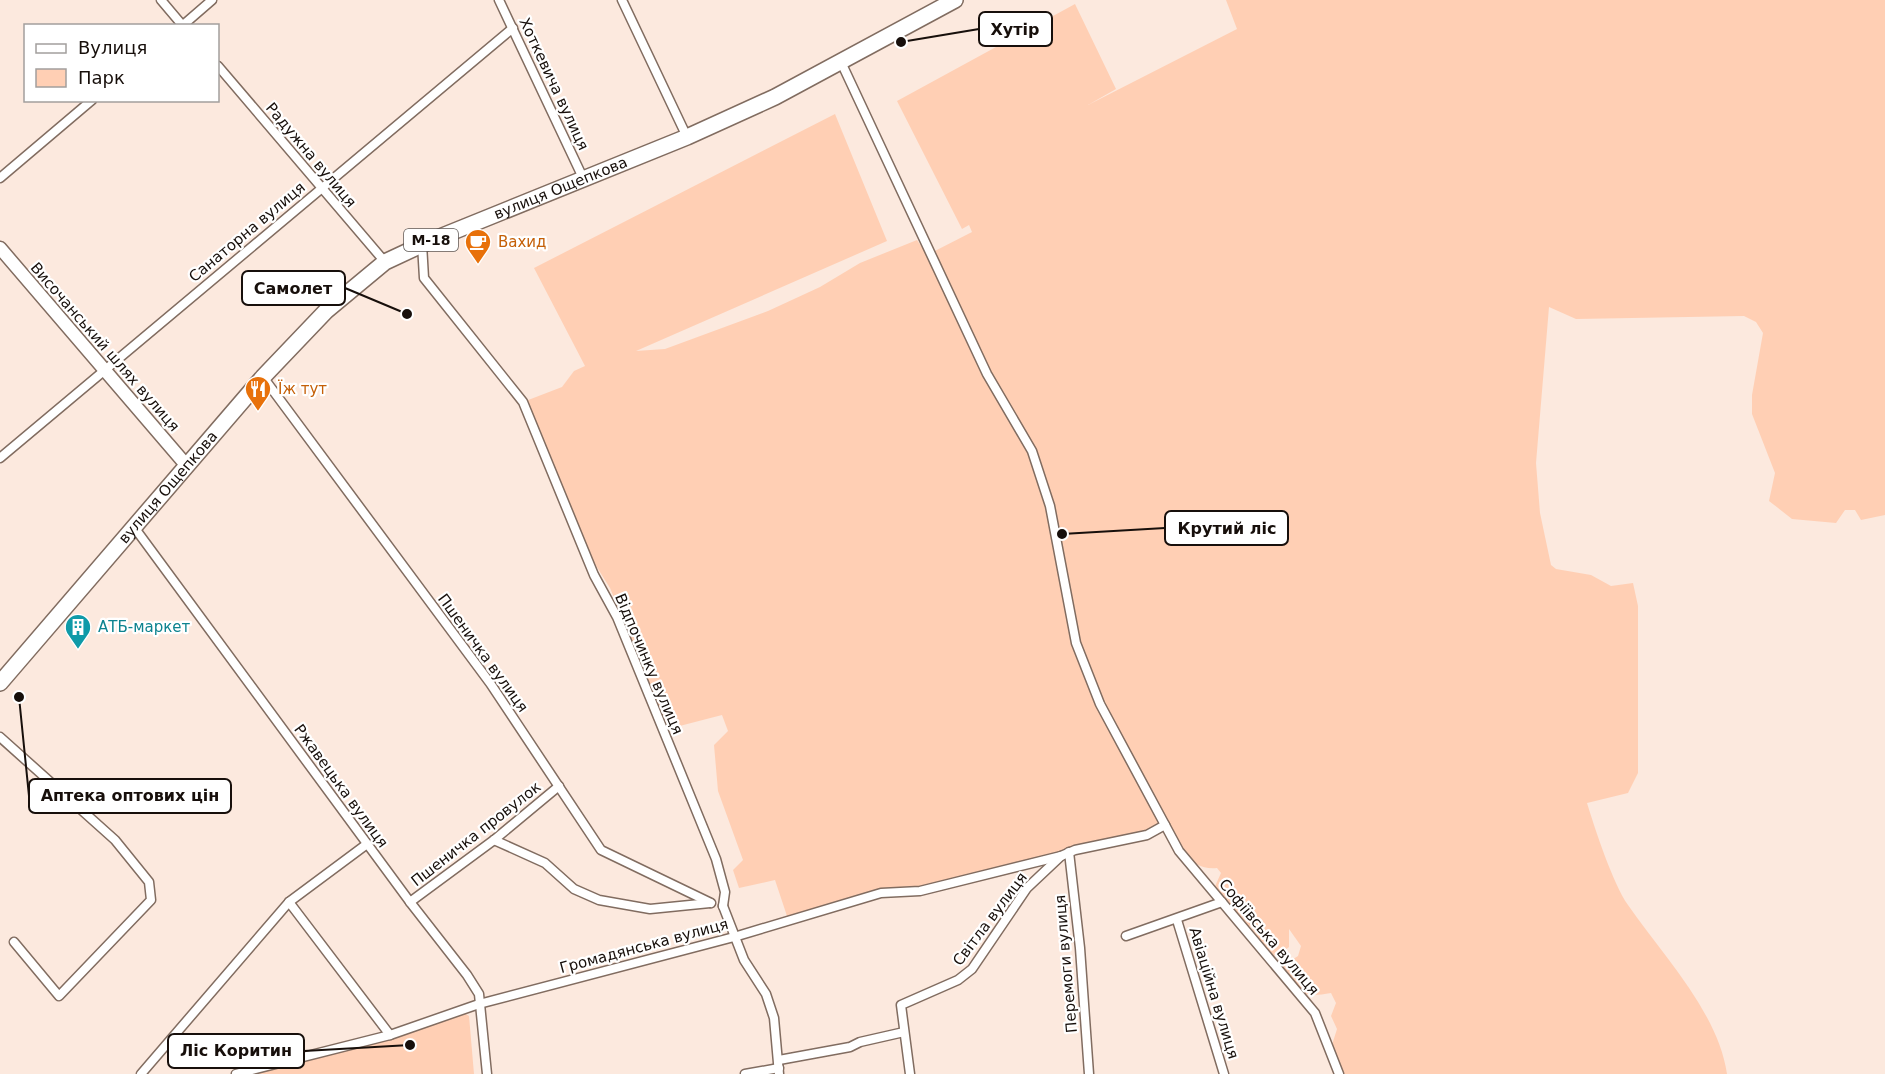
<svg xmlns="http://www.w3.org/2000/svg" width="1885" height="1074" font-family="'DejaVu Sans',sans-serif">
<rect width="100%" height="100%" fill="#fce9de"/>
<g fill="#ffcfb4">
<path d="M1226 0H1885V515L1861 520 1855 510H1845L1836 523 1792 519 1769 501 1775 473 1752 414V395L1763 333 1756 322 1744 316 1576 319 1549 307 1536 463 1540 513 1551 565 1556 569 1591 575 1611 586 1633 583 1638 606V773L1628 793 1587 803C1595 829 1613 884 1628 905 1663 956 1718 1012 1727 1074H1340L1331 1048 1337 1029 1331 1016 1336 1003 1331 993C1299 999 1299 991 1279 968L1298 956 1301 946 1289 929V947L1279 955 1271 956 1250 926 1242 927 1212 893 1221 873 1217 868C1191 871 1176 846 1166 826L1053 859 788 919 775 880 739 888 733 870 743 860 718 791 714 745 728 731 722 715 668 729 642 674 627 628 610 588 583 545 551 471 541 432 523 402 562 387 574 371 585 366 534 268 835 114 887 241 636 351 665 349 768 311 820 287 860 263 917 240 927 255 972 232 969 225 962 229 897 101 1075 4 1116 89 1088 105 1237 29Z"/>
<polygon points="459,1010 469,1016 474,1074 256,1074"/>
</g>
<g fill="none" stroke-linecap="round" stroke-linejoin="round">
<g stroke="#816c60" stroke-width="11">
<g id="street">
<polyline points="161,0 183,26"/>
<polyline points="499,0 584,180"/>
<polyline points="622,0 687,137"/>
<polyline points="182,26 212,0"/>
<polyline points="841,62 987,374 1032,451 1050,506 1076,643 1100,704 1179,851 1315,1013 1339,1074"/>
<polyline points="218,66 385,262"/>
<polyline points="0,178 92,100"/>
<polyline points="422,244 424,278 523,402 594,575 617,617 716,859 725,892 723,906"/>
<polyline points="263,377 490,683 601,850 711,903"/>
<polyline points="0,458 513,28"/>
<polyline points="134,527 410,902 467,975 479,994 487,1074"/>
<polyline points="0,737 115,840 149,882 151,900 59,996 14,942"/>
<polyline points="494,840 545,863 574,889 599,900 650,909 710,903"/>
<polyline points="1069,852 1080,948 1089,1074"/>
<polyline points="289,902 390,1035"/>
<polyline points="410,902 494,840 559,786"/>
<polyline points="723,906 744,960 766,994 774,1018 779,1074"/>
<polyline points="1177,920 1224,1074"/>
<polyline points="1126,936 1222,902"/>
<polyline points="779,1060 850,1047 860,1042 904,1032"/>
<polyline points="141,1074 289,902 367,844"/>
<polyline points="236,1074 390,1035 479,1004 734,937 881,893 920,891 1061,856"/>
<polyline points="745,1074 779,1068"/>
<polyline points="910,1074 901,1005 958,980 972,969 1027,888 1061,856 1075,850 1147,835 1165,825"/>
</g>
</g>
<g stroke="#816c60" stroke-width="15">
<polyline id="secondary" points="0,248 187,466"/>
</g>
<g stroke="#816c60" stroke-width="18">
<g id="highway">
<path id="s1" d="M0 683 263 377 326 311 385 262 430 241 687 137 775 97 955 0"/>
</g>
</g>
<use href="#street" stroke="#fff" stroke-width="8"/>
<use href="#secondary" stroke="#fff" stroke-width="12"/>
<use href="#highway" stroke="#fff" stroke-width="15"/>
</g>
<defs>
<g id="cafe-pin" transform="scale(1.35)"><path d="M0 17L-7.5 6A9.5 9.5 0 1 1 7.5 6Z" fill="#e8710a" stroke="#fff"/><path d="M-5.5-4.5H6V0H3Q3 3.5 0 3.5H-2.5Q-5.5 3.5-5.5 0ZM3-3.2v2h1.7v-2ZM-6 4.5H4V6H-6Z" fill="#fff"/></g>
<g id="restaurant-pin" transform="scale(1.35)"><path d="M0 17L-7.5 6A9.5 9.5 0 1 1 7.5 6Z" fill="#e8710a" stroke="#fff"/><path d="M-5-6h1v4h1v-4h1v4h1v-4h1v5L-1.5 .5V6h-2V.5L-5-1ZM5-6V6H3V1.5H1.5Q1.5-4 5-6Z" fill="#fff"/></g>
<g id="building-pin" transform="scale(1.35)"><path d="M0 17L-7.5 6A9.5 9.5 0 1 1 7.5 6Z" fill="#0f9aa8" stroke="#fff"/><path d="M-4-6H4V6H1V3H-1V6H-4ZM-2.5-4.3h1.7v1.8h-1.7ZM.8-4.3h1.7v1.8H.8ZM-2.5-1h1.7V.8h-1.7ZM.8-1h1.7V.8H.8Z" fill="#fff"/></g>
</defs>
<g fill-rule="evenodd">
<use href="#cafe-pin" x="478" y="242"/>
<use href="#restaurant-pin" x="258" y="389"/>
<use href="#building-pin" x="78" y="627"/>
</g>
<g text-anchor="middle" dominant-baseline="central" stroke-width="4.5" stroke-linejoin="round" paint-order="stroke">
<rect fill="#fff" stroke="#5d5754" stroke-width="1.5" x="404" y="229" width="54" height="22" rx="4.5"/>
<g font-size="14" font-weight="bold" fill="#170f0b">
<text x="431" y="240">М-18</text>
</g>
<g font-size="15" fill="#170f0b" stroke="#fff">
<text transform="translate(554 84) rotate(65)">Хоткевича вулиця</text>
<text transform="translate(311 155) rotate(50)">Радужна вулиця</text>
<text stroke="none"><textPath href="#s1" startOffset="762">вулиця Ощепкова</textPath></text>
<text transform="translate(247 232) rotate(-40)">Санаторна вулиця</text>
<text transform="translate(105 347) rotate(49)">Височанський шлях вулиця</text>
<text stroke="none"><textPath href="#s1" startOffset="258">вулиця Ощепкова</textPath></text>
<text transform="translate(483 653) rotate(54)">Пшеничка вулиця</text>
<text transform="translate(649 664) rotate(67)">Відпочинку вулиця</text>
<text transform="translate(341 786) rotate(54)">Ржавецька вулиця</text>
<text transform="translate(476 834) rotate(-38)">Пшеничка провулок</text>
<text transform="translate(990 919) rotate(-53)">Світла вулиця</text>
<text transform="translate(1269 937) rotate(50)">Софіївська вулиця</text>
<text transform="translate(644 946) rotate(-15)">Громадянська вулиця</text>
<text transform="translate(1066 964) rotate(-95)">Перемоги вулиця</text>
<text transform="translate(1214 993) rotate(73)">Авіаційна вулиця</text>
</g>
<g font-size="15" fill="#c56008" stroke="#fff" text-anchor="start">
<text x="498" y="242">Вахид</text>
<text x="278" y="389">Їж тут</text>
</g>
<g font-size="15" fill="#0d838f" stroke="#fff" text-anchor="start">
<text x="98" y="627">АТБ-маркет</text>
</g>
</g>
<path fill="none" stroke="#170f0b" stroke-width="2" d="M901 42L979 29M407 314L345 288M1062 534L1165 528M19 697L29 796M410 1045L304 1051"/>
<g fill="#170f0b" stroke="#fff" stroke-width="2">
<circle cx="901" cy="42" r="6"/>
<circle cx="407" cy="314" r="6"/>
<circle cx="1062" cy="534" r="6"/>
<circle cx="19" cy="697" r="6"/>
<circle cx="410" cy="1045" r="6"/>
</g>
<g fill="#fff" stroke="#170f0b" stroke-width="2">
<rect x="979" y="12" width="73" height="34" rx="6"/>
<rect x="242" y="271" width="103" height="34" rx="6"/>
<rect x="1165" y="511" width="123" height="34" rx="6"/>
<rect x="29" y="779" width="202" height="34" rx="6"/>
<rect x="168" y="1034" width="136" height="34" rx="6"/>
</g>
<g font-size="16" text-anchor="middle" font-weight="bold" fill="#170f0b">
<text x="1015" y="35">Хутір</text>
<text x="293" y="294">Самолет</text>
<text x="1227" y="534">Крутий ліс</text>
<text x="130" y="801">Аптека оптових цін</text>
<text x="236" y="1056">Ліс Коритин</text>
</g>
<rect x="24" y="24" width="195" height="78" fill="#ffffff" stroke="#a29f9d" stroke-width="1.5"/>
<rect x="36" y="44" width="30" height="9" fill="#ffffff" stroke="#a29f9d" stroke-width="1.5"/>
<text x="78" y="54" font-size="18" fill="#170f0b">Вулиця</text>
<rect x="36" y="69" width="30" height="18" fill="#ffcfb4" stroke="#a29f9d" stroke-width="1.5"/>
<text x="78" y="84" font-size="18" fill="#170f0b">Парк</text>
</svg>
